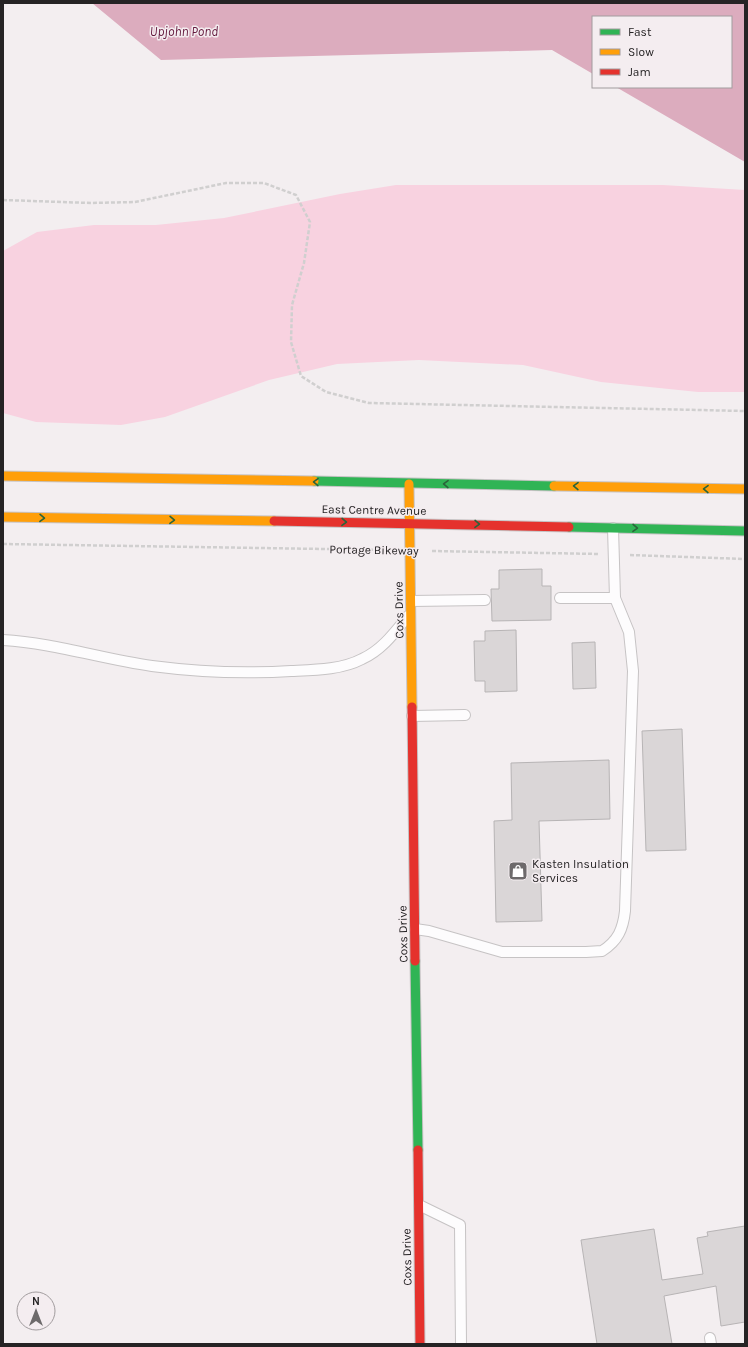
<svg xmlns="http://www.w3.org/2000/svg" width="748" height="1347" font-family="Karla,sans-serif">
<rect width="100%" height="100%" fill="#f3eef0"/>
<polygon fill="#f8d2e0" points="396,185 663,185 745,190 745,392 698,392 601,382 523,365 419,360 337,364 269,380 165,417 121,425 36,422 3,413 3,251 37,232 94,225 156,225 224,218 340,194"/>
<polygon fill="#dcacbe" points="92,3 745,3 745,162 616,87 731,87 731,17 593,17 593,74 552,50 161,60"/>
<g fill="#dad6d7" stroke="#b7b4b5">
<polygon points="542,569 542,586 551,586 551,620 492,621 491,589 499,589 499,570"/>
<polygon points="516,630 517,691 485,692 485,681 475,681 474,641 485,641 485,631"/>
<polygon points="595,642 596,688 573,689 572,643"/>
<polygon points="682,729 686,850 646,851 642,731"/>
<polygon points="609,760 610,819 539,821 542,921 496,922 494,821 512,820 511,763"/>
<polygon points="745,1226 745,1322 721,1326 716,1286 664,1296 672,1344 597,1344 581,1240 654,1229 662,1280 703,1274 697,1238 708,1236 707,1232"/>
</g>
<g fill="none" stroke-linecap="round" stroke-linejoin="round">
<g stroke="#c6c3c4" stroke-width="12">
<g id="lane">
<polyline points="560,598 615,598"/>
<polyline points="411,601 485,600"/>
<path d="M3 640C54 643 102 659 152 666 198 672 244 674 291 671 314 670 341 670 362 659 382 650 395 632 408 616"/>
<polyline points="412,716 465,715"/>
<path d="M415 929 429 931 502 952H586L602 951C618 941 623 929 625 911L633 671 629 632 615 598 613 528"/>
<polyline points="419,1205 460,1225 461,1344"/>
<polyline points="710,1338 711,1344"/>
</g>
</g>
<g stroke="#c6c3c4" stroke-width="11">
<g id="fast">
<polyline points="314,481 554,486"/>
<polyline points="569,527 745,531"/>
<polyline points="415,961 418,1150"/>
</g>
</g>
<g stroke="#c6c3c4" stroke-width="11">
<g id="slow">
<polyline points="3,476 314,481"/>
<polyline points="409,484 412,707"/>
<polyline points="554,486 745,489"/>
<polyline points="3,517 274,521"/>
</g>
</g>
<g stroke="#c6c3c4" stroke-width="11">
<g id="jam">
<polyline points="274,521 569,527"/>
<polyline points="412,707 415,961"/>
<polyline points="418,1150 420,1344"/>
</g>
</g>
<g stroke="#d0cfcf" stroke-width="2.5" stroke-dasharray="4 2" stroke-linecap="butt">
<polyline points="3,200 91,203 135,202 226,183 264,183 296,195 310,222 304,263 292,305 291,342 301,376 326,392 369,403 745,411"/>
<polyline points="3,544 389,550"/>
<polyline points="432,551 599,554"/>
<polyline points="630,555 745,559"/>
</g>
<use href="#lane" stroke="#fdfcfd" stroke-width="10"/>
<use href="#fast" stroke="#30b455" stroke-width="9"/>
<use href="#slow" stroke="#ff9f0a" stroke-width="9"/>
<use href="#jam" stroke="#e5322d" stroke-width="9"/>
</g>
<defs><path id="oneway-chevron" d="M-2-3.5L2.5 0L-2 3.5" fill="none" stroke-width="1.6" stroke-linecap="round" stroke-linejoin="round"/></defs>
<g stroke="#2a643a">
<use href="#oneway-chevron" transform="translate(316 482) rotate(-179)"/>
<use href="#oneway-chevron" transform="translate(446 484) rotate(-179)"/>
<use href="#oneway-chevron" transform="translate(576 486) rotate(-179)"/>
<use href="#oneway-chevron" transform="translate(706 489) rotate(-179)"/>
<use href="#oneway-chevron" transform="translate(42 518) rotate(1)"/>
<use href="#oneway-chevron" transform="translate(172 520) rotate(1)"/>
<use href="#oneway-chevron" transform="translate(344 522) rotate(1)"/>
<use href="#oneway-chevron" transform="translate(477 524) rotate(1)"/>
<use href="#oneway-chevron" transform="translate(635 528) rotate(1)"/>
</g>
<defs>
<g id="shop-square" transform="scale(1)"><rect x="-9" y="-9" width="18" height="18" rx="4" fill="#6d6a6b" stroke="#f4edf0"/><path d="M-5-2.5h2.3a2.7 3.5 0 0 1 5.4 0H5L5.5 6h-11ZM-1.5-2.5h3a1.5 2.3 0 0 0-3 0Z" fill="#fff"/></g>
</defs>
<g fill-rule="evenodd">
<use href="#shop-square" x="518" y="871"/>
</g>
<g text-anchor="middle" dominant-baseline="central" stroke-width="3" stroke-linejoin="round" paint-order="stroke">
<g font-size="12" fill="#252324" stroke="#f4edf0">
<text transform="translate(374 510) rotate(1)">East Centre Avenue</text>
<text transform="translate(374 550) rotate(1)">Portage Bikeway</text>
<text transform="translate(399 610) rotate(-91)">Coxs Drive</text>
<text transform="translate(403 934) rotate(-91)">Coxs Drive</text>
<text transform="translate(407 1257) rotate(-91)">Coxs Drive</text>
</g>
<g font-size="12" fill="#252324" stroke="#f4edf0" text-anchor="start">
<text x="532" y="864">Kasten Insulation<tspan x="532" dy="14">Services</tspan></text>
</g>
<g font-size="13" font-style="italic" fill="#62163b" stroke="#f4edf0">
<text x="184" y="31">Upjohn Pond</text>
</g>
</g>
<rect width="748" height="1347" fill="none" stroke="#252324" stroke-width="8"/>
<rect x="592" y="16" width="140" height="72" fill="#f4edf0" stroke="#a19c9e"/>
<rect x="600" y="29" width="20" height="6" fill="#30b455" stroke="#a19c9e"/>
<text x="628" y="36" font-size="12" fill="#252324">Fast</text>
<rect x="600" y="49" width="20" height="6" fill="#ff9f0a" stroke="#a19c9e"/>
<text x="628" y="56" font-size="12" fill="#252324">Slow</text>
<rect x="600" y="69" width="20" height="6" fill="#e5322d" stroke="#a19c9e"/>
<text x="628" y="76" font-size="12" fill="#252324">Jam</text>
<g transform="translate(36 1311)"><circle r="19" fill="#f4edf0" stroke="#a19c9e"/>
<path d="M0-3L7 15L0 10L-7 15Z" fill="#6d6a6b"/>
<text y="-6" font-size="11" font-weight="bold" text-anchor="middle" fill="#252324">N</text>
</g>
</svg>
